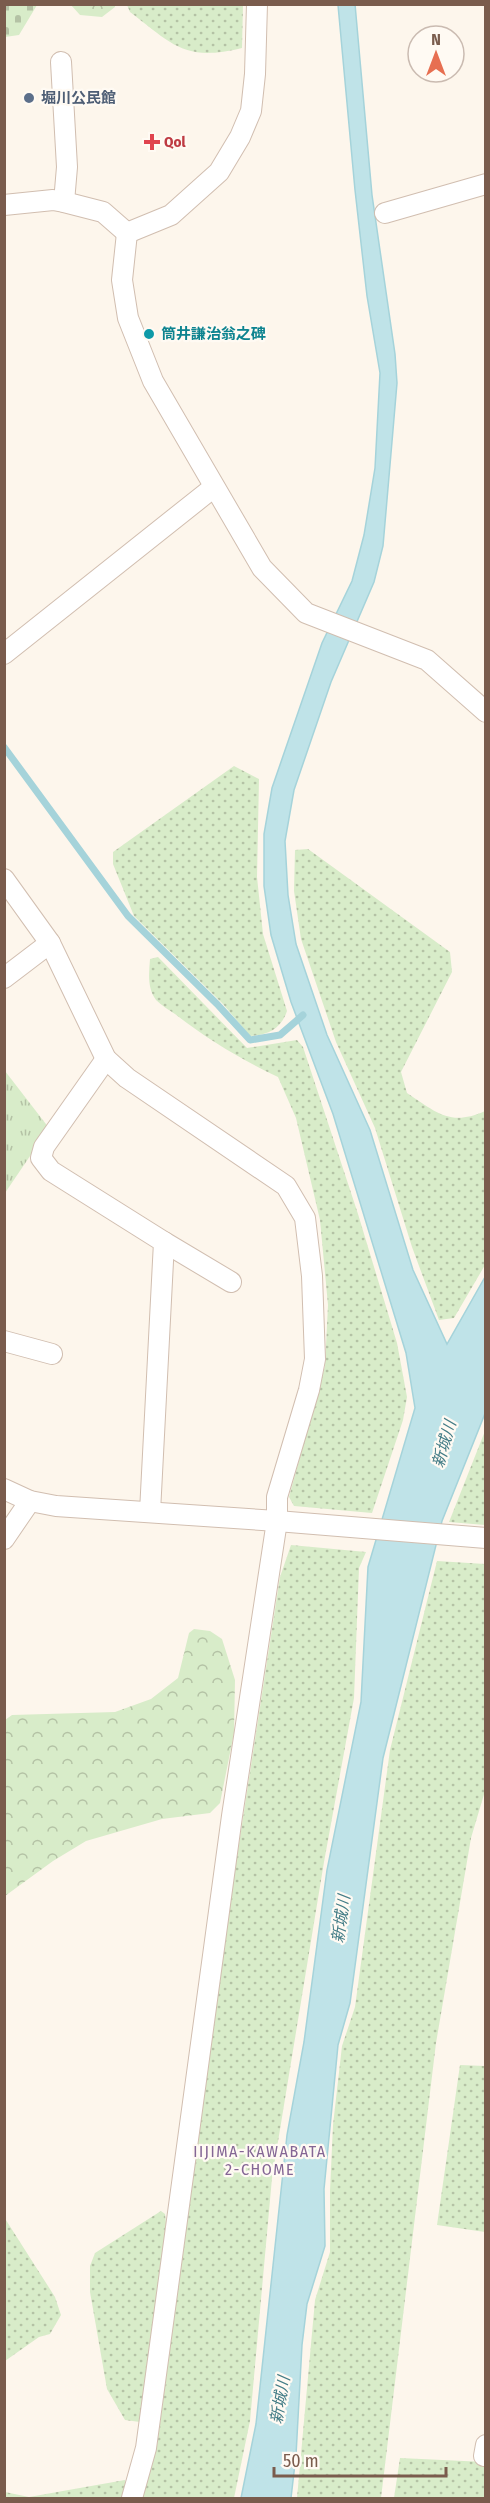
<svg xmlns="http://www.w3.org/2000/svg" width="490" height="2503" font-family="'Fira Sans Condensed','Noto Sans JP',sans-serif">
<defs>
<pattern id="grass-dots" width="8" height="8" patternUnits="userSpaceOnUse" patternTransform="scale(1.5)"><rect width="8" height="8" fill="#d8ecc9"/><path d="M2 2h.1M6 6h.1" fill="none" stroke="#b4c2a5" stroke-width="1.8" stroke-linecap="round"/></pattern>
<pattern id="forest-crowns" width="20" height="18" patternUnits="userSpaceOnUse" patternTransform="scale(1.5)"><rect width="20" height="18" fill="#d8ecc9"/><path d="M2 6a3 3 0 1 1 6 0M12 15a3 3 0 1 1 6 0" fill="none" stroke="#b4c2a5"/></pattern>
<pattern id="cemetery-stones" width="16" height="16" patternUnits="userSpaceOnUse" patternTransform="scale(1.5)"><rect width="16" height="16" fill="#d8ecc9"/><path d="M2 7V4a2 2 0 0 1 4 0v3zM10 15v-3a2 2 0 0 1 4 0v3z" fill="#b4c2a5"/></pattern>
<pattern id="park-tufts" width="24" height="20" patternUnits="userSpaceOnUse" patternTransform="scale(1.5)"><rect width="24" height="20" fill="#d8ecc9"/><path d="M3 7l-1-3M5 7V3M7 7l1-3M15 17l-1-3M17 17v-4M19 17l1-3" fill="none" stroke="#b4c2a5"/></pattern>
</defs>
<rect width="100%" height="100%" fill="#fdf6ec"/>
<g fill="url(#grass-dots)">
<path d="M127 5H243L242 48C185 62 173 45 130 12Z"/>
<path d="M234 766 259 779 257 877 263 934 287 1011C281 1029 268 1035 250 1036L223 1004 134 916 113 864V852Z"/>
<path d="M308 849 450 952 452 972 401 1072 407 1093C436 1112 450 1127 485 1111V1265L454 1318 439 1320 412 1247 375 1128 336 1042 301 939 294 891 295 850Z"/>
<path d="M158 957 247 1048 297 1040 303 1047 358 1214 397 1343 407 1397 403 1420 372 1513 294 1506 289 1497 325 1366 328 1305 320 1220 296 1118 278 1077C242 1060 207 1039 175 1014 169 1010 161 1005 156 1000 147 988 149 973 150 959Z"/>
<polygon points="485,1431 485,1525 449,1522"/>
<polygon points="291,1545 366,1552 359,1568 354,1698 324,1862 272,2178 250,2421 234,2498 141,2498 157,2446 229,1909 280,1577"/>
<polygon points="437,1561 485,1564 485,1791 471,1838 436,2043 381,2498 297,2498 315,2300 330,2252 330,2191 333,2125 342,2046 355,2007 390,1750"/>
<polygon points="460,2065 485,2066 485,2232 437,2225"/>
<polygon points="161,2211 165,2214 166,2223 152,2351 140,2422 125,2420 107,2389 90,2292 90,2266 95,2253"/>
<polygon points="4,2217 55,2297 61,2315 50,2334 39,2337 5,2361"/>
<polygon points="400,2458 485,2462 485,2498 394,2498"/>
<polygon points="125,2480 126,2487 122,2498 5,2498 5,2492 29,2497"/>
</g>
<g fill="url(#forest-crowns)">
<polygon points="71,5 115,5 115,7 102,17 80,15"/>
<polygon points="194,1629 210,1631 222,1639 235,1680 234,1733 220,1803 210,1813 162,1819 86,1841 53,1861 5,1896 5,1720 12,1715 115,1712 151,1699 178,1678 189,1633"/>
</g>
<polygon fill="url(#cemetery-stones)" points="5,4 37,5 19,35 5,37"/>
<polygon fill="url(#park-tufts)" points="5,1071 49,1128 5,1193"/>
<polygon fill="#bfe3e8" stroke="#a5d3da" stroke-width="1.5" points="355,4 372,195 395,354 397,383 393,430 383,546 374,582 331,682 294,790 285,841 288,895 296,944 327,1035 370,1130 413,1270 447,1344 485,1277 486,1411 442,1521 383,1758 350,2003 338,2045 324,2189 325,2246 307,2304 302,2345 296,2455 291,2498 241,2498 256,2424 287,2135 304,2042 327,1870 361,1702 368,1567 415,1408 406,1353 333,1114 291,1002 271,935 264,886 264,834 272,788 322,643 352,581 364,535 375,468 380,373 367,296 355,190 338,5"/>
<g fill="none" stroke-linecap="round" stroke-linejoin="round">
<polyline stroke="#a5d3da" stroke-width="7" points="4,747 128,916 217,1004 250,1040 280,1035 303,1015"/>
<g stroke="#d1beb0" stroke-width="22">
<g id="minor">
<polyline points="61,62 67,167 64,202"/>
<polyline points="4,205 53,200 64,202 103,212 127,233"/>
<polyline points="385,213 486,184"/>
<polyline points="127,233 122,280 128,318 153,381 262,568 306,613 427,660 486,712"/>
<polyline points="127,233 171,215 219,172 240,137 251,111 255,74 257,4"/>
<polyline points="4,654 214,487"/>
<polyline points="4,879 50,943 106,1059 127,1078 286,1186 305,1218 312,1276 315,1359 309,1390 277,1497 277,1521 232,1816 146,2448 132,2498"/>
<polyline points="4,978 50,943"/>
<polyline points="106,1059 44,1147 41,1158 51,1171 164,1242 150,1512"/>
<polyline points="164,1242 231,1282"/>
<polyline points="4,1341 52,1354"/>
<polyline points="4,1489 30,1501 56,1506 277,1521 486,1538"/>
<polyline points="4,1539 30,1501"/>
<polyline points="484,2456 486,2445"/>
</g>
</g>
<use href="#minor" stroke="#fff" stroke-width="20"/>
</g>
<circle fill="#5c6f8a" stroke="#fffaf3" stroke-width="2" cx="29" cy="98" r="6"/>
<path fill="#e0444e" stroke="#fffaf3" stroke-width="2" d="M149 133h6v6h6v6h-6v6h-6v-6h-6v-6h6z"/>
<circle fill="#0f9aa8" stroke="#fffaf3" stroke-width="2" cx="149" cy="334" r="6"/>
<g text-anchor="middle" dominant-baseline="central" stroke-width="4.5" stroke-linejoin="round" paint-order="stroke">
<g font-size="15" font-weight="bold" fill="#4e5e75" stroke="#fffaf3" text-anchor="start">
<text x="41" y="98">堀川公民館</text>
</g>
<g font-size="15" font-weight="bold" fill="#be3a42" stroke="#fffaf3" text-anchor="start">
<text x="164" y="142">Qol</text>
</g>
<g font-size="15" font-weight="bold" fill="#0d838f" stroke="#fffaf3" text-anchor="start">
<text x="161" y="334">筒井謙治翁之碑</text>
</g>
<g font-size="16" font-style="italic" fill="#437c86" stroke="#fffaf3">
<text transform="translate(444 1444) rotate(-74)">新城川</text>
<text transform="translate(341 1919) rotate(-82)">新城川</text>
<text transform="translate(280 2400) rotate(-80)">新城川</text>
</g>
<g font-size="16" letter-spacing="1.5" fill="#846695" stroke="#fffaf3">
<text x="260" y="2151">IIJIMA-KAWABATA<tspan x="260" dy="18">2-CHOME</tspan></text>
</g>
</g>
<rect width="490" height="2503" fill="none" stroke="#7a5c4d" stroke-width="12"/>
<g transform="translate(436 54)"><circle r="28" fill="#fffaf3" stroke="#cabbb1" stroke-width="1.5"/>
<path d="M0-4.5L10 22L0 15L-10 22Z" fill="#e76f51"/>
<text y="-9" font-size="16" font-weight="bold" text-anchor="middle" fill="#7a5c4d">N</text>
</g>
<path d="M274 2467v9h172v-9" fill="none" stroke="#7a5c4d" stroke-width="3"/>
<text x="283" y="2467" font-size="18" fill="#7a5c4d" stroke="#fffaf3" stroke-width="4.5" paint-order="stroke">50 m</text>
</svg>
